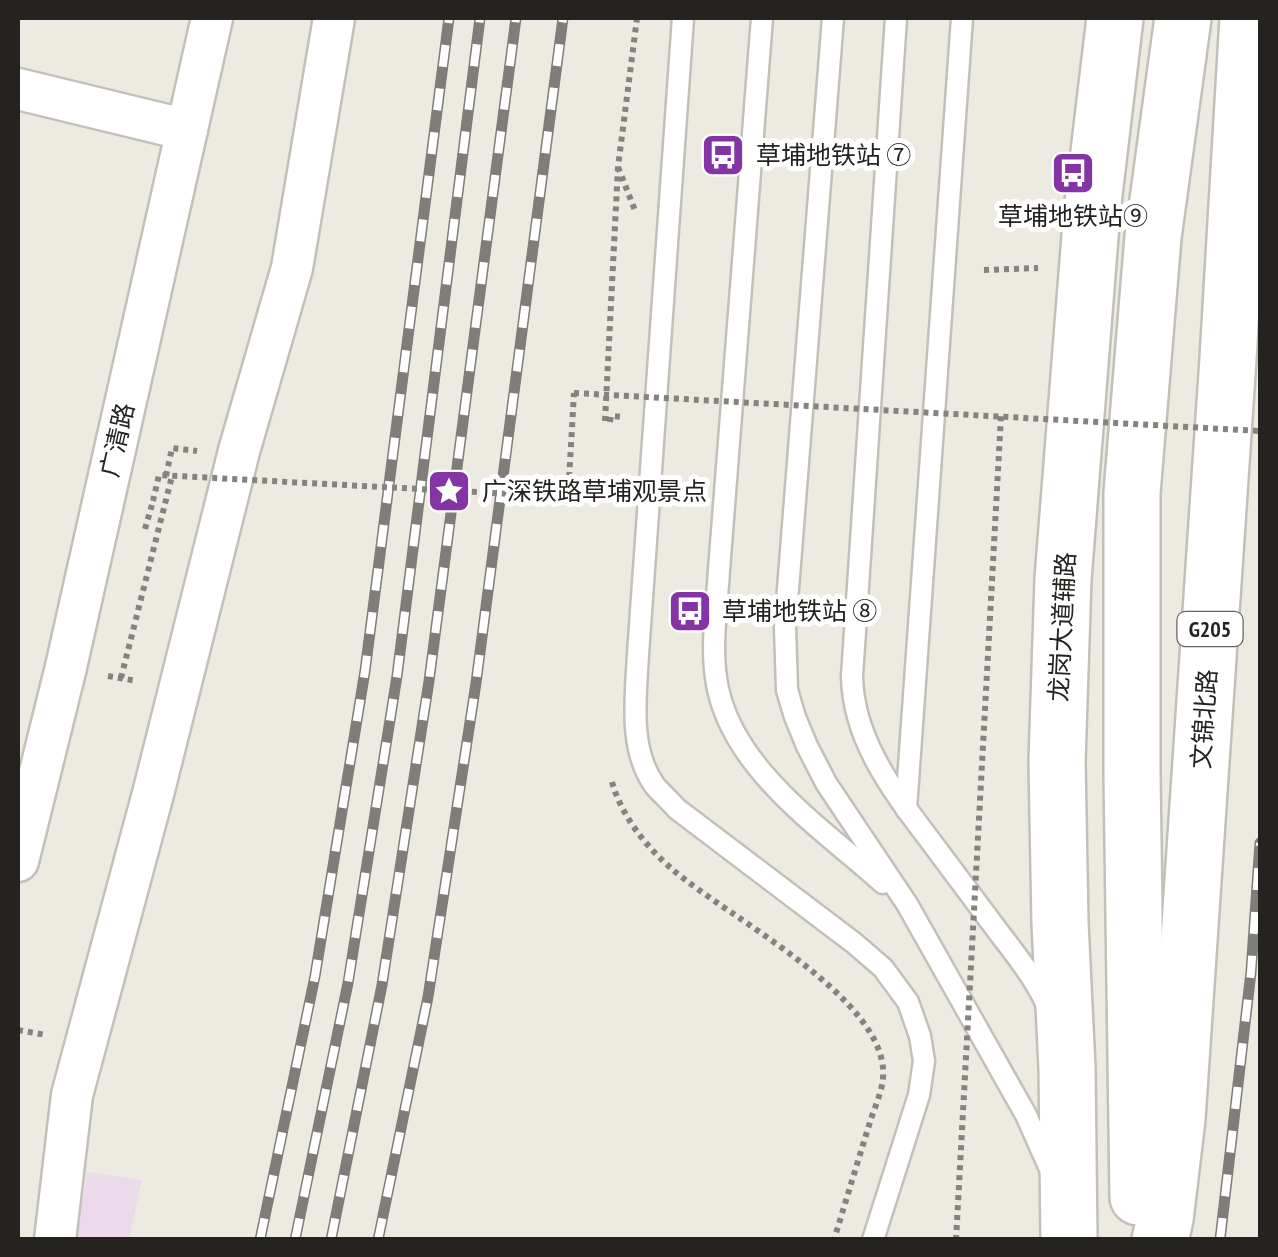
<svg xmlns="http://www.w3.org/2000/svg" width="1278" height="1257" font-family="'PT Sans Narrow','Noto Sans SC',sans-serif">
<rect width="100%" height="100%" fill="#edeae2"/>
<polygon fill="#ecdaeb" points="87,1172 142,1180 129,1239 77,1239"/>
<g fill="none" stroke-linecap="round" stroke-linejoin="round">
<g stroke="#c2c0b8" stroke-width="25">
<g id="service">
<path d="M683 18 638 654C636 696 628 749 655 786 662 794 670 801 677 809L854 943 883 968 908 1002 920 1036 924 1061 919 1095 873 1240"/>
<path d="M762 18 719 570C717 605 711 644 716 678 728 767 822 828 883 883"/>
<polyline points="833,18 785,627 787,690 795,717 807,746 826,783 907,904 1026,1115 1050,1169"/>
<path d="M896 18 852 676C853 742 896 795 935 847 957 876 978 905 1000 934 1017 956 1035 979 1047 1005"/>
<polyline points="906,809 962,18"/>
</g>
</g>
<g stroke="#c2c0b8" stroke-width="45">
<g id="minor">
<polyline points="18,89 187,130"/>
<polyline points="18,861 66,667 212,18"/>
<polyline points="55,1240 72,1095 154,790 239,451 292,268 334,18"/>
</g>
</g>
<g stroke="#c2c0b8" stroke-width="60">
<polyline id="primary" points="1069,1240 1067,1068 1060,923 1057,761 1063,579 1092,211 1115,18"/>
</g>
<g stroke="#c2c0b8" stroke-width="60">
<g id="trunk">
<polyline points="1138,1197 1132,773 1132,493 1153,237 1183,18"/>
<polyline points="1160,1240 1165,1219 1177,1119 1228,359 1248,18"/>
</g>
</g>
<g stroke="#85837d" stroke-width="6" stroke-dasharray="5 5" stroke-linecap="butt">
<polyline points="618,167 636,213"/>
<polyline points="984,270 1038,268"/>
<polyline points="605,421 618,167 637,18"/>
<polyline points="610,422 611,416 622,417"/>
<polyline points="166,476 172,448 197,451"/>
<polyline points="568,497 574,393"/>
<polyline points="145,529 153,501"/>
<polyline points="108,676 137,681"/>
<polyline points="121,678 172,476"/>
<path d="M612 782C621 815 646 847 672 869 725 916 890 999 883 1078 882 1092 874 1109 870 1122 858 1161 846 1200 834 1240"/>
<polyline points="18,1030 46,1035"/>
</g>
<use href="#service" stroke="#fff" stroke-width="20"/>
<use href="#minor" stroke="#fff" stroke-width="40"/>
<use href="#primary" stroke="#fff" stroke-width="55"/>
<use href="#trunk" stroke="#fff" stroke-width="55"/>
<g stroke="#7f7d78" stroke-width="11">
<g id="rail">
<polyline points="260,1240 315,976 365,671 449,18"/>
<polyline points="295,1240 348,983 397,676 480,18"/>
<polyline points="331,1240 382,985 429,681 516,18"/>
<polyline points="378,1240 428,997 476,683 563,18"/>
<polyline points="1220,1240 1251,972 1260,843"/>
</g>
</g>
<use href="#rail" stroke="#fff" stroke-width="8" stroke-dasharray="22" stroke-linecap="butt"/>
<g stroke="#85837d" stroke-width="6" stroke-dasharray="5 5" stroke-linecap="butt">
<polyline points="574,393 1260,431"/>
<polyline points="153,501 159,475 568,497"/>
<polyline points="956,1240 1001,416"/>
</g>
</g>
<defs>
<g id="bus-square" transform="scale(2.25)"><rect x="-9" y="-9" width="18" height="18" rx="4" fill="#8434a4" stroke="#fff"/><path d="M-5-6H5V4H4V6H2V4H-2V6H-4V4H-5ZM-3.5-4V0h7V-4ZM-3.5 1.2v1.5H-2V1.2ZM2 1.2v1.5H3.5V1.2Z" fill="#fff"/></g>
<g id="sight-square" transform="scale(2.25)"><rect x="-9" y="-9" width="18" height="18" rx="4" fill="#8434a4" stroke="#fff"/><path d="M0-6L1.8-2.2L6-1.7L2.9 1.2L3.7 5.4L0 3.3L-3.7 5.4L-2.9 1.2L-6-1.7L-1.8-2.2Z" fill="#fff"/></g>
</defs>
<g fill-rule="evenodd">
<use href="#bus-square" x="723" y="155"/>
<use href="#bus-square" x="1073" y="173"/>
<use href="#sight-square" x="449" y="491"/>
<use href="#bus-square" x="690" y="611"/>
</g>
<g text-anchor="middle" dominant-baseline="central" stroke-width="10" stroke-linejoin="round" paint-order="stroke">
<rect fill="#fff" stroke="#666563" stroke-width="2.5" x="1177.5" y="612" width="65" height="34" rx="8"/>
<g font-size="22" font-weight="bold" fill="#242320">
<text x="1210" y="629">G205</text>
</g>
<g font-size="25" fill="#242320" stroke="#fff" text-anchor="start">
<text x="756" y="155">草埔地铁站 ⑦</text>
<text x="1073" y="216" text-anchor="middle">草埔地铁站⑨</text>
<text x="482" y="491">广深铁路草埔观景点</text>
<text x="722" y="611">草埔地铁站 ⑧</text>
</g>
<g font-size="25" fill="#242320" stroke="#fff">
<text transform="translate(117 440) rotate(-77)">广清路</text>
<text transform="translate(1062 627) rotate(-87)">龙岗大道辅路</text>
<text transform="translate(1204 719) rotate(-86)">文锦北路</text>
</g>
</g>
<rect width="1278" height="1257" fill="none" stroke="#242320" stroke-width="40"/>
</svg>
